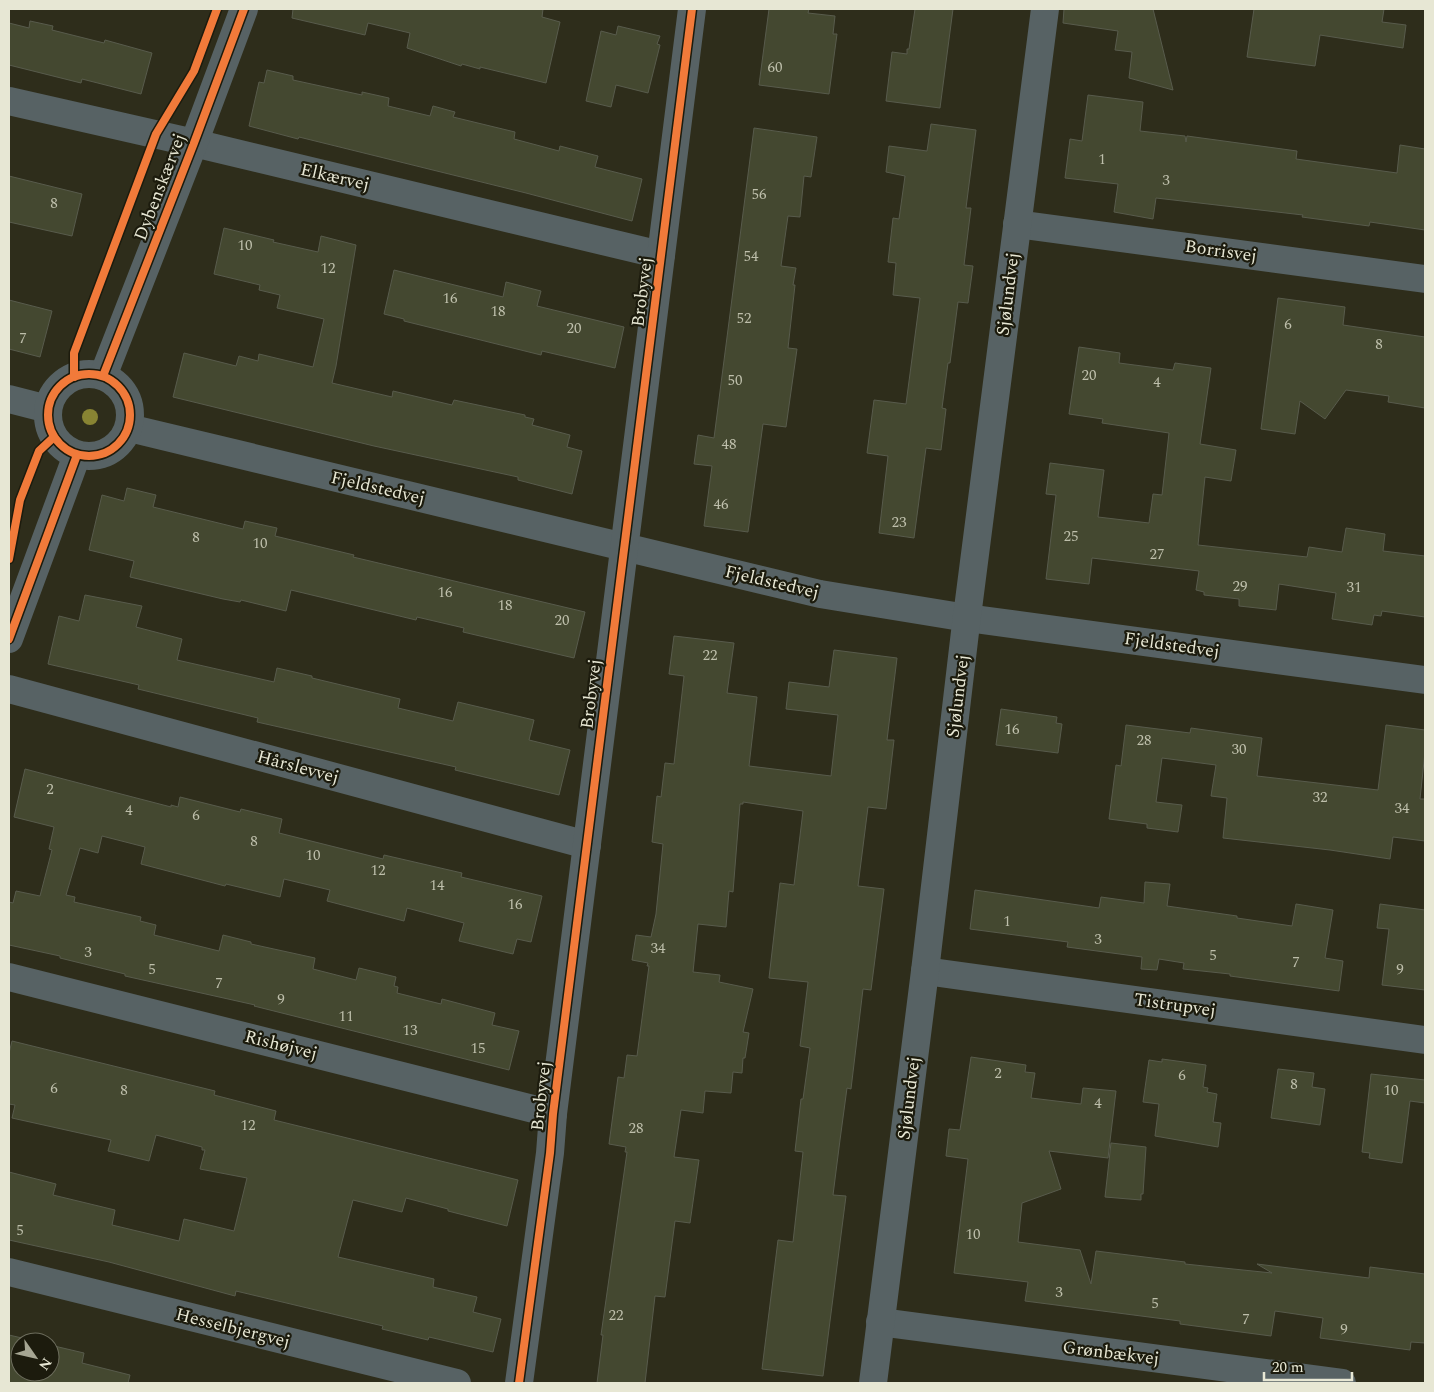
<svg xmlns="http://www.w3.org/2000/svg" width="1434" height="1392" font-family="Spectral,serif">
<rect width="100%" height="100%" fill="#2e2d1b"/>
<g fill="#444830" stroke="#585b4c">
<polygon points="293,9 543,9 542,17 560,22 546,83 480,67 480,69 462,64 461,66 407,48 410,33 368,23 365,35 292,18"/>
<polygon points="769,9 809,9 808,13 835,16 833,34 837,34 829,94 759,85"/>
<polygon points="915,9 953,9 940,108 886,101 892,52 907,54 907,49 909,49"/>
<polygon points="1064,9 1153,9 1173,90 1129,78 1132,52 1115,50 1118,31 1063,23"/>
<polygon points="1254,9 1384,9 1382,22 1406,25 1403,48 1320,35 1315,66 1247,57"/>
<polygon points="30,21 53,26 52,30 104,43 105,40 152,53 141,94 82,79 81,83 9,65 9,23 29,28"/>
<polygon points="618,26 660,36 657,44 660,45 648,93 616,85 611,107 586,101 601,31 616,35"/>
<polygon points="267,70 293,76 293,80 362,95 362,92 389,98 388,106 430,116 433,106 455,112 453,117 515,132 514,139 559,151 560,146 598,156 595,167 642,179 632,221 526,193 299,137 298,139 249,126 259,82 264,83"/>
<polygon points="1088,95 1143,102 1140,131 1185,136 1186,142 1187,136 1297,151 1296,159 1397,173 1400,145 1425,149 1425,230 1370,222 1369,226 1302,217 1303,215 1156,198 1153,219 1114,212 1118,184 1065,178 1070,139 1082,141"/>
<polygon points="931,124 976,130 966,208 971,208 964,265 973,266 968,303 958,302 950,363 948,363 942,408 946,409 941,450 926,448 914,538 879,533 888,456 867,453 874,400 906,404 920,298 893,295 896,263 888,262 893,218 899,219 905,176 886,172 889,146 927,151"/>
<polygon points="754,128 817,137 811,177 804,176 800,217 788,216 781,266 796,268 793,285 795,285 788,348 797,349 786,427 763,424 748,532 704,526 712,466 694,464 698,435 714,438"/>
<polygon points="9,176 82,194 72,236 9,222"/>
<polygon points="224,228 274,240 273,242 318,252 321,236 356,245 336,366 332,383 392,397 393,391 452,405 454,400 525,415 525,417 534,419 532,425 570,435 567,447 582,451 572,494 518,480 518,477 374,446 173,397 184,353 236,366 239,356 258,361 259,354 313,367 324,319 277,308 280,295 259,290 260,285 214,274"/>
<polygon points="394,270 503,297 506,282 541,291 537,306 624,327 615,368 542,351 541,355 404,321 404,319 384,314"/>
<polygon points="1278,298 1345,307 1343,325 1425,337 1425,408 1388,402 1389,396 1346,390 1325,419 1300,401 1295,434 1261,429"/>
<polygon points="9,300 52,311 40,357 9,349"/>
<polygon points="1079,347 1120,353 1119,363 1173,370 1175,363 1211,368 1200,444 1236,450 1231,481 1205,477 1198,545 1307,557 1309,547 1342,552 1346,528 1385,534 1383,551 1425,556 1425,617 1382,611 1381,616 1374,615 1372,625 1332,619 1336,593 1279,584 1276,610 1239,606 1239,599 1204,595 1204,592 1196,590 1199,571 1092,558 1089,584 1046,579 1056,495 1046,494 1050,463 1104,470 1098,517 1149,523 1153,494 1162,495 1169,433 1102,423 1103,419 1069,414"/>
<polygon points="127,488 156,495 153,507 243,529 245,521 277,528 275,536 354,555 353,557 585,612 574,658 463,632 464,628 417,617 416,620 291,590 286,611 241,600 240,602 223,599 130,577 134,561 89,550 102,495 124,501"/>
<polygon points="85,595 142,606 136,627 182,639 177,660 274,682 277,668 312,676 312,678 400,699 398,708 453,721 458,702 534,720 529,740 570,750 559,795 455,770 456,767 257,722 258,718 138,689 139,685 48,664 59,616 79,621"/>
<polygon points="674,636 734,643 727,693 757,697 749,766 831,776 838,715 786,709 789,682 829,687 834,650 897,658 887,740 894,740 886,809 868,807 858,886 884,889 871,990 863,989 851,1089 847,1088 840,1140 833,1195 846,1196 823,1376 762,1369 778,1240 793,1242 803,1152 795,1151 801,1099 803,1099 810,1048 800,1046 808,982 769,978 780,883 794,885 803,811 743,802 743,804 740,804 733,892 729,891 726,927 698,924 693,972 720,975 719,982 753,989 743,1032 749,1033 745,1058 743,1058 742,1073 733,1072 731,1093 705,1091 703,1113 681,1110 674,1157 699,1160 690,1223 675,1221 665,1297 655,1296 645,1383 597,1383 603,1335 601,1335 627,1152 625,1152 626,1147 609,1144 618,1077 624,1078 627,1055 637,1056 649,966 647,966 648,963 632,960 636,935 651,937 656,914 663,844 652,842 657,796 661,797 665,763 674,764 684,676 669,674"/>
<polygon points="1001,709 1057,717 1056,723 1062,724 1058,753 996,745"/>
<polygon points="1126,725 1190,733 1191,728 1262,738 1257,776 1378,790 1386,725 1425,730 1425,752 1420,799 1425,799 1425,841 1393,837 1390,859 1330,850 1223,838 1227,798 1211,796 1216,765 1162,758 1156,802 1182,805 1178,832 1147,828 1147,824 1109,819 1116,765 1121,766"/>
<polygon points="25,769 171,807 171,805 178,807 180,797 240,812 241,809 282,819 279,833 383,859 384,855 462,873 461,877 542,896 531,942 517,939 513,954 459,941 464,923 407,908 404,921 327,901 330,890 284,879 280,897 226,884 225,886 141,864 145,847 102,836 98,853 80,848 66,895 75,897 74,902 141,917 140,921 156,925 154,935 219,951 223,935 251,942 251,944 315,958 313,969 356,980 359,968 396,977 394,986 398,987 397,993 441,1004 442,999 495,1013 492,1025 519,1031 509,1070 254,1006 255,1005 125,976 125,974 60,958 60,956 9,945 9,902 13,903 16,891 40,896 52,850 49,849 54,827 14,817"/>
<polygon points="1145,882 1170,884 1167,906 1237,916 1237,918 1292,926 1296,904 1333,910 1325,958 1343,961 1339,991 1230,976 1230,974 1183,969 1184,963 1159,959 1157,970 1141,969 1142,957 1067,947 1068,942 970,929 975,890 1099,908 1101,897 1144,903"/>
<polygon points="1380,904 1425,910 1425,990 1382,985 1389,929 1377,928"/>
<polygon points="12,1041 215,1091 214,1095 276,1111 274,1120 518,1180 507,1226 448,1211 448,1209 406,1198 402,1212 353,1200 338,1257 434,1279 433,1287 477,1297 473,1312 501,1319 493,1352 429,1337 428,1340 382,1329 383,1326 236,1291 235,1296 109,1262 9,1240 9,1172 56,1184 53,1195 115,1210 112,1225 179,1241 184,1219 234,1231 247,1178 200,1169 205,1150 202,1150 202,1147 156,1135 149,1161 108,1151 111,1140 12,1118 15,1105 9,1104 9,1053"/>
<polygon points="971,1057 1026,1065 1025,1072 1035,1073 1031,1098 1081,1104 1083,1088 1116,1091 1108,1158 1049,1151 1061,1189 1022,1203 1018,1242 1080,1250 1091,1284 1096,1251 1185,1262 1185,1264 1272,1273 1257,1264 1369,1278 1370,1267 1425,1274 1425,1343 1411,1342 1410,1350 1320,1338 1323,1318 1275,1311 1271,1336 1180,1324 1180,1321 1025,1301 1028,1282 954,1273 968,1159 946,1156 949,1129 960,1130"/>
<polygon points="1162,1059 1206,1065 1203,1087 1208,1088 1207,1092 1217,1094 1213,1122 1221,1123 1218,1147 1155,1136 1159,1104 1143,1102 1149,1060 1162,1062"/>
<polygon points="1278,1069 1314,1073 1312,1087 1325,1089 1320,1125 1271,1118"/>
<polygon points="1371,1074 1425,1080 1425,1103 1410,1101 1402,1163 1369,1158 1370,1153 1362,1152"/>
<polygon points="1111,1143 1146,1147 1143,1194 1141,1194 1141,1200 1105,1197"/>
<polygon points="9,1335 39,1342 20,1342 20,1372 50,1372 50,1345 84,1353 82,1363 130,1375 128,1383 9,1383"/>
</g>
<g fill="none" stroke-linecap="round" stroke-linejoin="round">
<g stroke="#576264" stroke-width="28">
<polyline points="9,101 194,143 661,255"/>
<polyline points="1017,224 1425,279"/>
<polyline points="9,399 48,409"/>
<polyline points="129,428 820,594 967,618 1425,680"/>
<polyline points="9,689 587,845"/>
<polyline points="925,971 1425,1040"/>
<polyline points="9,977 553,1114"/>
<polyline points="9,1272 457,1383"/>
<polyline points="880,1322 1342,1383"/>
<polyline points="519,1383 550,1153 553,1114 692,9"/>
<polyline points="873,1383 925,971 965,632 1045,9"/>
</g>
<g stroke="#576264" stroke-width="28">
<circle cx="89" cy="415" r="41"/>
<polyline points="103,376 194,143 244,9"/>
<polyline points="9,639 77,455"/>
</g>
<g stroke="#1c1b0d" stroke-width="11">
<g id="cycleway">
<circle cx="89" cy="415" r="41"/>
<polyline points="103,376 194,143 244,9"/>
<polyline points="74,377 74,353 156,134 194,71 217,9"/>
<polyline points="9,559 20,500 39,451 54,437"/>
<polyline points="9,639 77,455"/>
<polyline points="519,1383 550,1153 553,1114 692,9"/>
</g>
</g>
<use href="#cycleway" stroke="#f17a3a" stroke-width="8"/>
</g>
<circle fill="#888433" cx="90" cy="417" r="8"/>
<g text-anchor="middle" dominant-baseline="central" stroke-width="4.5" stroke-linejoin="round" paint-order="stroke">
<g font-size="15" fill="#bebfab">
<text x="775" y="67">60</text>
<text x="1102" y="159">1</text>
<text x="1166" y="180">3</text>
<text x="759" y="194">56</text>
<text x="54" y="203">8</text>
<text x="245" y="245">10</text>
<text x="751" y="256">54</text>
<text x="328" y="268">12</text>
<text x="450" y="298">16</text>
<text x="498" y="311">18</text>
<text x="744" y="318">52</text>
<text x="1288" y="324">6</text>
<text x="574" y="328">20</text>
<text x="23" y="338">7</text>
<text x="1379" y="344">8</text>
<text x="1089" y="375">20</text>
<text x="735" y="380">50</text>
<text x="1157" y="382">4</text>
<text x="729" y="444">48</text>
<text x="721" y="504">46</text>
<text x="899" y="522">23</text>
<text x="1071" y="536">25</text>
<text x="196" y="537">8</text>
<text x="260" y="543">10</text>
<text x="1157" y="554">27</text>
<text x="1240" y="586">29</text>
<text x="1354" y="587">31</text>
<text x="445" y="592">16</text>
<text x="505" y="605">18</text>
<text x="562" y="620">20</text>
<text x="710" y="655">22</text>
<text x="1012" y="729">16</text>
<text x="1144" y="740">28</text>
<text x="1239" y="749">30</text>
<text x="50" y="789">2</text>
<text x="1320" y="797">32</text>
<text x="1402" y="808">34</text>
<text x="129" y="810">4</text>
<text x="196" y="815">6</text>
<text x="254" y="841">8</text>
<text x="313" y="855">10</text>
<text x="378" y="870">12</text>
<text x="437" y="885">14</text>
<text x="515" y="904">16</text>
<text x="1007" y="921">1</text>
<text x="1098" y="939">3</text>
<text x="658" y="948">34</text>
<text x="88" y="952">3</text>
<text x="1213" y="955">5</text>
<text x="1296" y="962">7</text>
<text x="152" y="969">5</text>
<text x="1400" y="969">9</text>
<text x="219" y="983">7</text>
<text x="281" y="999">9</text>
<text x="346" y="1016">11</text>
<text x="410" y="1030">13</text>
<text x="478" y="1048">15</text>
<text x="998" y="1073">2</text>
<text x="1182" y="1075">6</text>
<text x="1294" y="1084">8</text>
<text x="54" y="1088">6</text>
<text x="124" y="1090">8</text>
<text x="1391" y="1090">10</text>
<text x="1098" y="1103">4</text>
<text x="248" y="1125">12</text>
<text x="636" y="1128">28</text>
<text x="20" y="1230">5</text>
<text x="973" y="1234">10</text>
<text x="1059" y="1292">3</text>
<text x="1155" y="1303">5</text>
<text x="616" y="1315">22</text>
<text x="1246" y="1319">7</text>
<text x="1344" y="1329">9</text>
</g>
<g font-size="18" fill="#e7e7d4" stroke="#1c1b0d">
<text transform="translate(335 177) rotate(13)">Elkærvej</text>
<text transform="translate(160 187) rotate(-69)">Dybenskærvej</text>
<text transform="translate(1221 251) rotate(8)">Borrisvej</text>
<text transform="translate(642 292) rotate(-83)">Brobyvej</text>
<text transform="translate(1008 294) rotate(-83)">Sjølundvej</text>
<text transform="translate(378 488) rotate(13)">Fjeldstedvej</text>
<text transform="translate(772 582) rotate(13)">Fjeldstedvej</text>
<text transform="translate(1172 645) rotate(8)">Fjeldstedvej</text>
<text transform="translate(591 694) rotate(-83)">Brobyvej</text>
<text transform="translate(958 696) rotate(-83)">Sjølundvej</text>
<text transform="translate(298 767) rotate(15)">Hårslevvej</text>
<text transform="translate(1175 1005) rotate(8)">Tistrupvej</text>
<text transform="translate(281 1045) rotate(14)">Rishøjvej</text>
<text transform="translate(541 1096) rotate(-84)">Brobyvej</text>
<text transform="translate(909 1098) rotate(-83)">Sjølundvej</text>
<text transform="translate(233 1328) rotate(14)">Hesselbjergvej</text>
<text transform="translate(1111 1353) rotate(7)">Grønbækvej</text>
</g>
</g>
<rect width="1434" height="1392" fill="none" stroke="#e7e7d4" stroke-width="20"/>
<g transform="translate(35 1357) rotate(124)"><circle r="24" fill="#1c1b0d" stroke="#6d6d5d"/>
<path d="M0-4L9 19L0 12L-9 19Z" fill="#a6a693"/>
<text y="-8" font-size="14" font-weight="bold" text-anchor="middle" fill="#e7e7d4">N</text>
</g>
<path d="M1264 1372v8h88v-8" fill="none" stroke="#e7e7d4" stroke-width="2.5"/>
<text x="1272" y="1372" font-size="15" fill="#e7e7d4" stroke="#1c1b0d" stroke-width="4" paint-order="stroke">20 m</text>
</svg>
